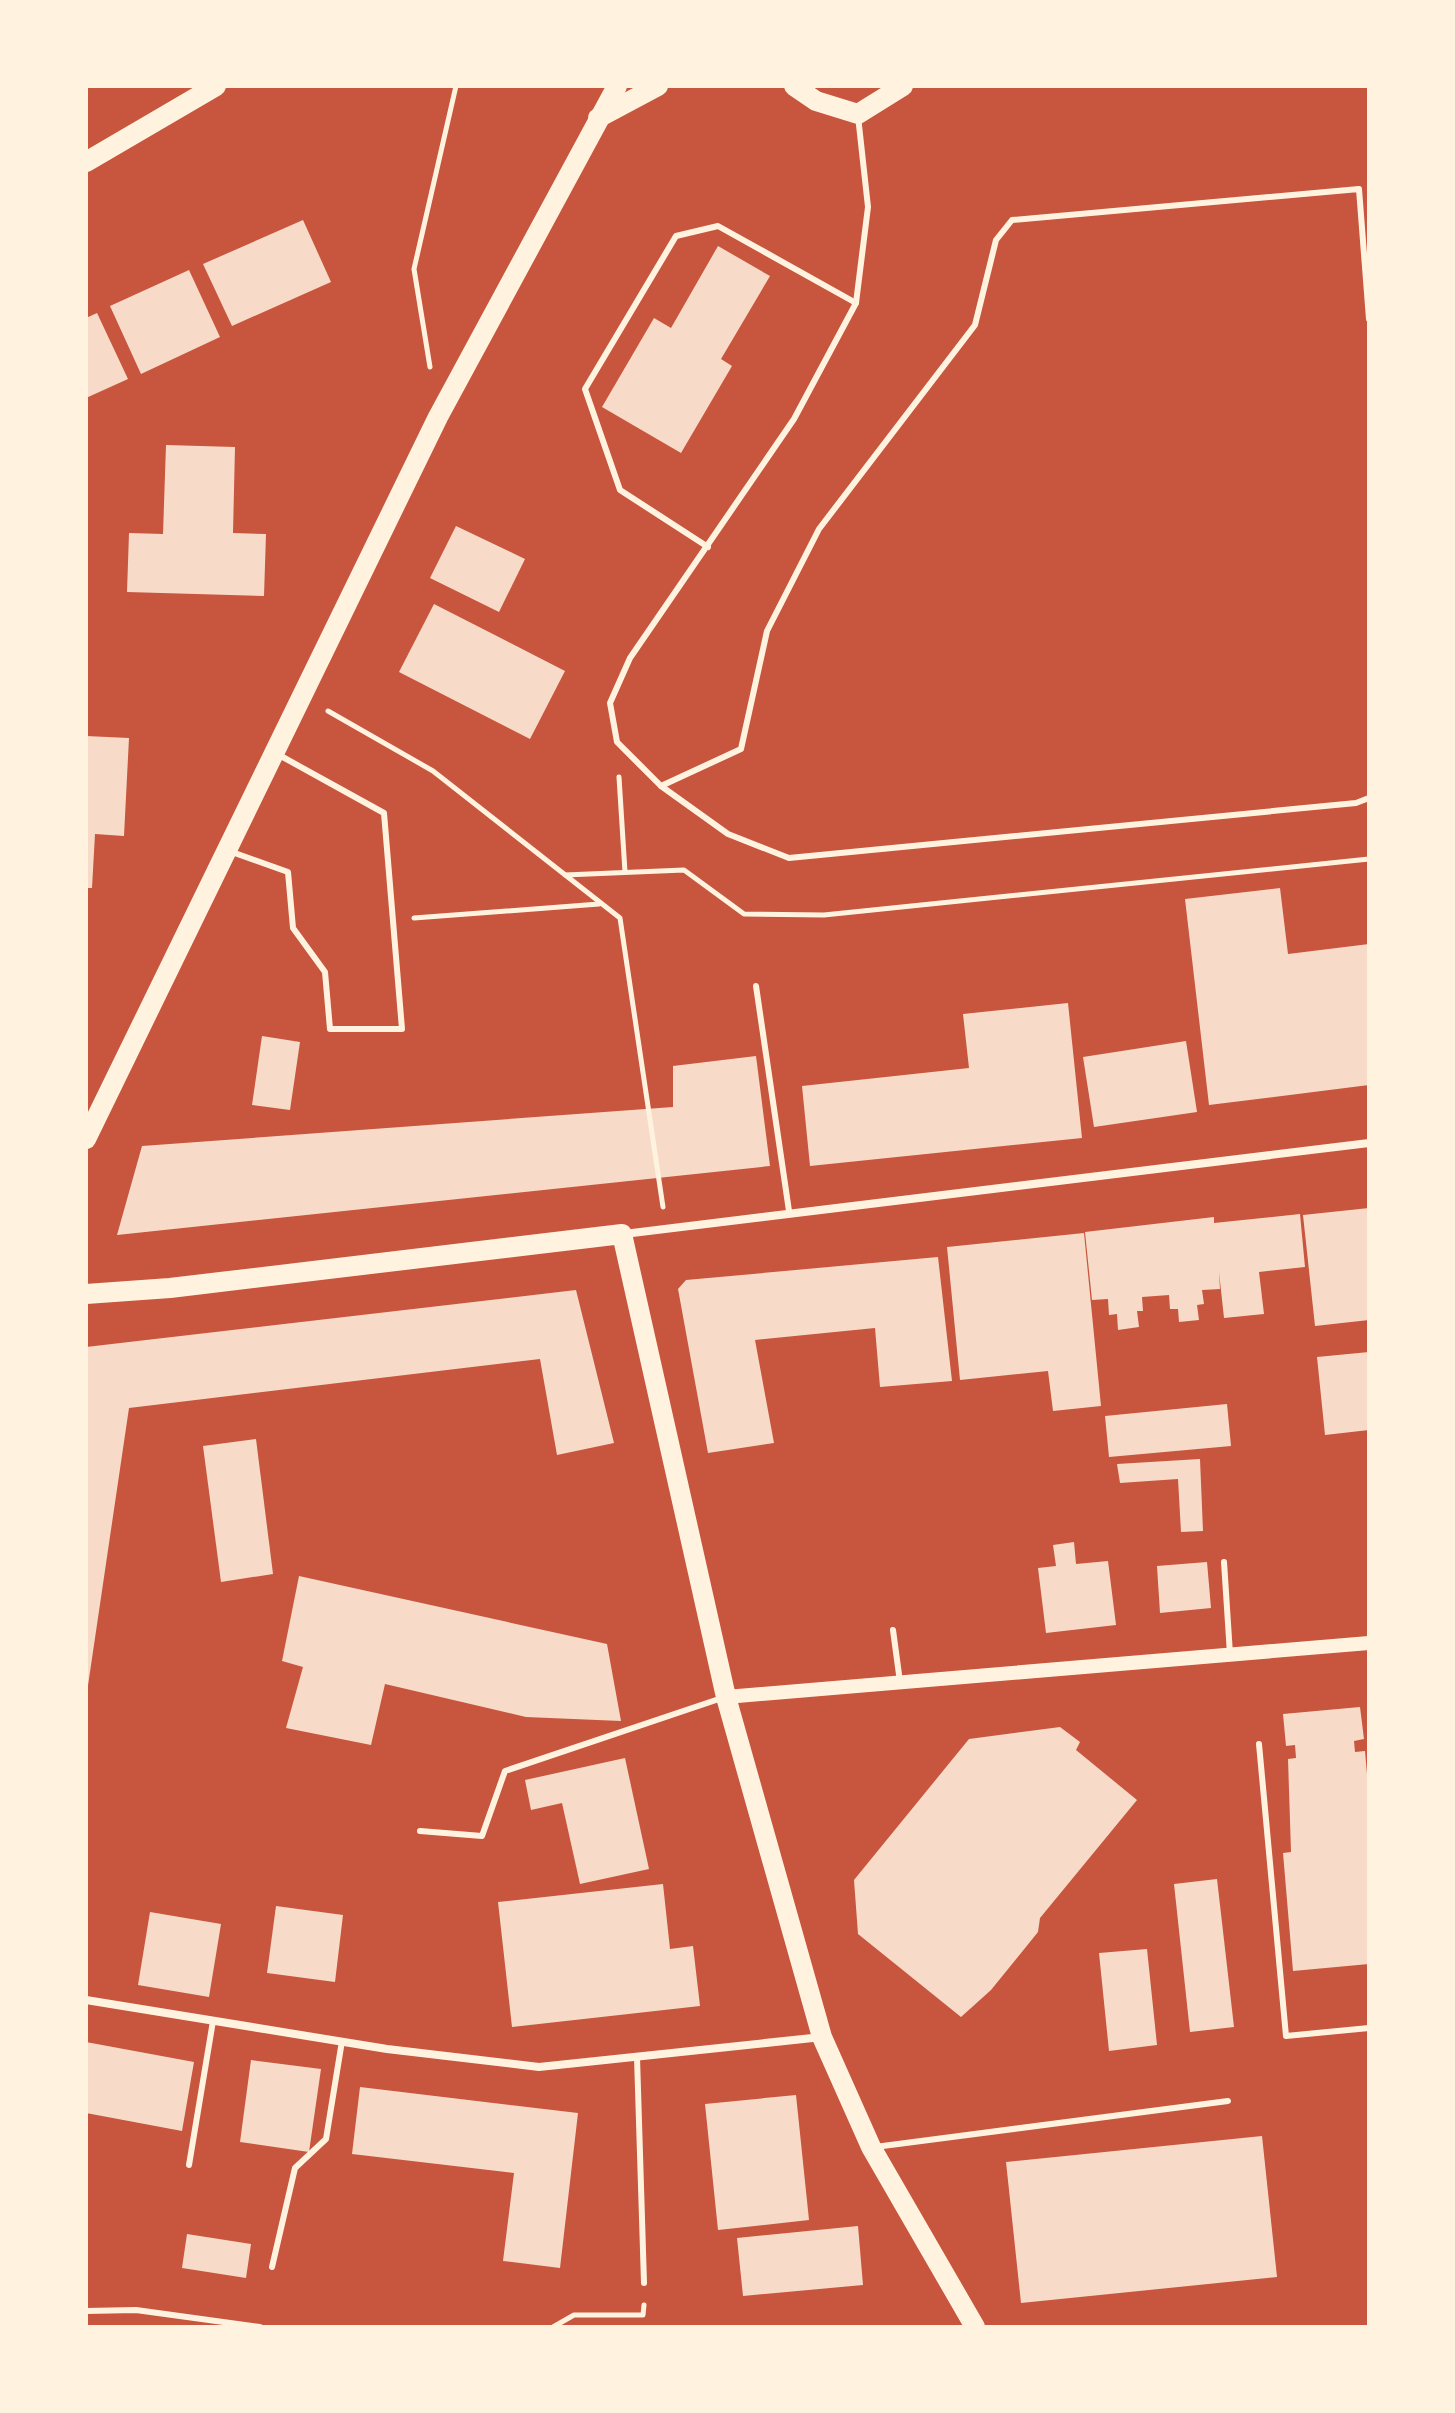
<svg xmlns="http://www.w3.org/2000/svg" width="1455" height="2413" font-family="'Roboto Condensed',sans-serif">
<rect width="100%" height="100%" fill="#c8553d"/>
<g fill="#f7dbc8">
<polygon points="303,220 331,282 232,326 203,264"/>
<polygon points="718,246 770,276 721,359 732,366 681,453 602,407 654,318 671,328"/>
<polygon points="189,270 220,337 141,374 110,306"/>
<polygon points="97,313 128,379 86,398 86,318"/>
<polygon points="166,445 235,447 233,533 266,534 264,596 127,592 129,533 163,534"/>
<polygon points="456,526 525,559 499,612 430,578"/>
<polygon points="434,604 565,671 530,739 399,672"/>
<polygon points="86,736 129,738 124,836 95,834 92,888 86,888"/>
<polygon points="1280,888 1288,954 1369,944 1369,1085 1209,1105 1185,899"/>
<polygon points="1068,1003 1082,1138 810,1166 802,1086 969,1068 963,1014"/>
<polygon points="262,1036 300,1042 290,1110 252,1105"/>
<polygon points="1186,1041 1197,1112 1094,1127 1083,1057"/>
<polygon points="756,1056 770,1166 117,1235 142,1146 673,1107 673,1066"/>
<polygon points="1369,1208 1369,1320 1315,1326 1303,1215"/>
<polygon points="1300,1214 1305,1267 1259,1272 1264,1314 1224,1318 1219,1272 1220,1289 1202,1290 1204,1304 1197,1305 1199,1320 1179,1322 1178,1309 1170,1309 1169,1295 1142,1297 1143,1311 1137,1311 1139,1327 1118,1330 1117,1314 1109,1315 1108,1299 1092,1300 1085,1232 1214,1217 1214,1223"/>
<polygon points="1084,1233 1101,1406 1053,1411 1048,1371 960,1380 947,1247"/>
<polygon points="938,1257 952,1381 880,1387 875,1328 755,1340 774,1443 708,1453 678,1289 686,1280"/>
<polygon points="576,1290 614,1443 557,1455 540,1359 129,1408 86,1699 86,1347"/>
<polygon points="1369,1352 1369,1430 1325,1435 1317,1357"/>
<polygon points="1227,1404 1231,1446 1109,1457 1105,1416"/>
<polygon points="256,1439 273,1574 221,1582 203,1446"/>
<polygon points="1200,1459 1203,1531 1181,1532 1178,1479 1120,1483 1117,1464"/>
<polygon points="1074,1542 1076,1564 1108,1561 1116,1625 1046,1633 1038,1568 1056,1566 1053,1545"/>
<polygon points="1207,1562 1211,1608 1160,1613 1157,1566"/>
<polygon points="299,1576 607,1644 621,1721 526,1717 385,1684 371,1745 286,1728 303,1667 282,1661"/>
<polygon points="1360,1707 1364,1739 1354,1741 1355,1752 1365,1751 1369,1797 1369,1964 1293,1971 1283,1853 1291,1852 1288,1759 1296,1758 1295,1745 1286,1746 1283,1714"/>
<polygon points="1060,1727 1080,1742 1076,1750 1137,1800 1040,1918 1038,1932 991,1990 961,2017 858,1934 854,1880 969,1739"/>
<polygon points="625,1758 649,1869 580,1884 562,1803 531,1810 525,1780"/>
<polygon points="1217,1879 1234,2027 1190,2032 1174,1884"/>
<polygon points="663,1884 670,1949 693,1946 700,2006 512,2027 498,1902"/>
<polygon points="276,1906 343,1915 335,1982 267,1973"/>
<polygon points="150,1912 221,1924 209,1997 138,1985"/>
<polygon points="1147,1949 1157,2045 1109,2051 1099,1953"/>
<polygon points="86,2042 194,2062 182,2131 86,2113"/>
<polygon points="251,2060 321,2069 309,2152 240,2142"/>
<polygon points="360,2087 578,2113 560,2268 503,2261 514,2173 352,2154"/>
<polygon points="796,2095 809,2220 718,2230 705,2104"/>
<polygon points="1262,2136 1277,2277 1021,2303 1006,2162"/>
<polygon points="858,2226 863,2285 743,2296 737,2238"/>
<polygon points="187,2234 251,2244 246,2278 182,2268"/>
</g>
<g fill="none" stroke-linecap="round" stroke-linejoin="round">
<g stroke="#fff3e0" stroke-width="5">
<polyline points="430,367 414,269 456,86"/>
<polyline points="328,711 433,771 620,918 663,1207"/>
<polyline points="619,777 625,872"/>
<polyline points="565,875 684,870 744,914 824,915 1369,859"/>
<polyline points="414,918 599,904"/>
<polyline points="553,2327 574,2315 643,2315 644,2305"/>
</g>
<g stroke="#fff3e0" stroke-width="6">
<polyline points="1369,319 1359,189 1012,220 996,240 975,325 819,529 767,631 741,749 661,786 728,834 789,858 1356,803 1369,798"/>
<polyline points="708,547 620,490 585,389 676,236 718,226 856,303"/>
<polyline points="661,786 617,742 610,703 630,658 794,419 856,303 868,207 858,116"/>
<polyline points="229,851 288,872 293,928 325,972 330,1029 402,1029 384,813 279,755"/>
<polyline points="756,986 789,1211"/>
<polyline points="1224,1562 1230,1654"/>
<polyline points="893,1630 900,1682"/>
<polyline points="1259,1744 1286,2036 1369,2028"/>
<polyline points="420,1831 482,1836 505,1771 722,1698"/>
<polyline points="637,2057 644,2283"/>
<polyline points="875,2147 1228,2101"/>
<polyline points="189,2165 213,2021"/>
<polyline points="272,2267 295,2168 326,2139 342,2041"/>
<polyline points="86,2311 136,2310 260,2327"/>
</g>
<g stroke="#fff3e0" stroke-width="8">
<polyline points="624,1234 1369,1143"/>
<polyline points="86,2000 387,2049 539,2067 822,2037"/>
</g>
<polyline stroke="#fff3e0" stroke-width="14" points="726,1697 1369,1643"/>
<g stroke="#fff3e0" stroke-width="20">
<polyline points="794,86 816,101 858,114 903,86"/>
<polyline points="598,118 658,86"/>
<polyline points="86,162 216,86"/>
<polyline points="86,1139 438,417 617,86"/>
<polyline points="86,1294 170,1288 622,1234 726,1697 822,2037 871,2147 975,2327"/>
</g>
</g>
<rect width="1455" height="2413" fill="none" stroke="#fff3e0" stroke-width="176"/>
</svg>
